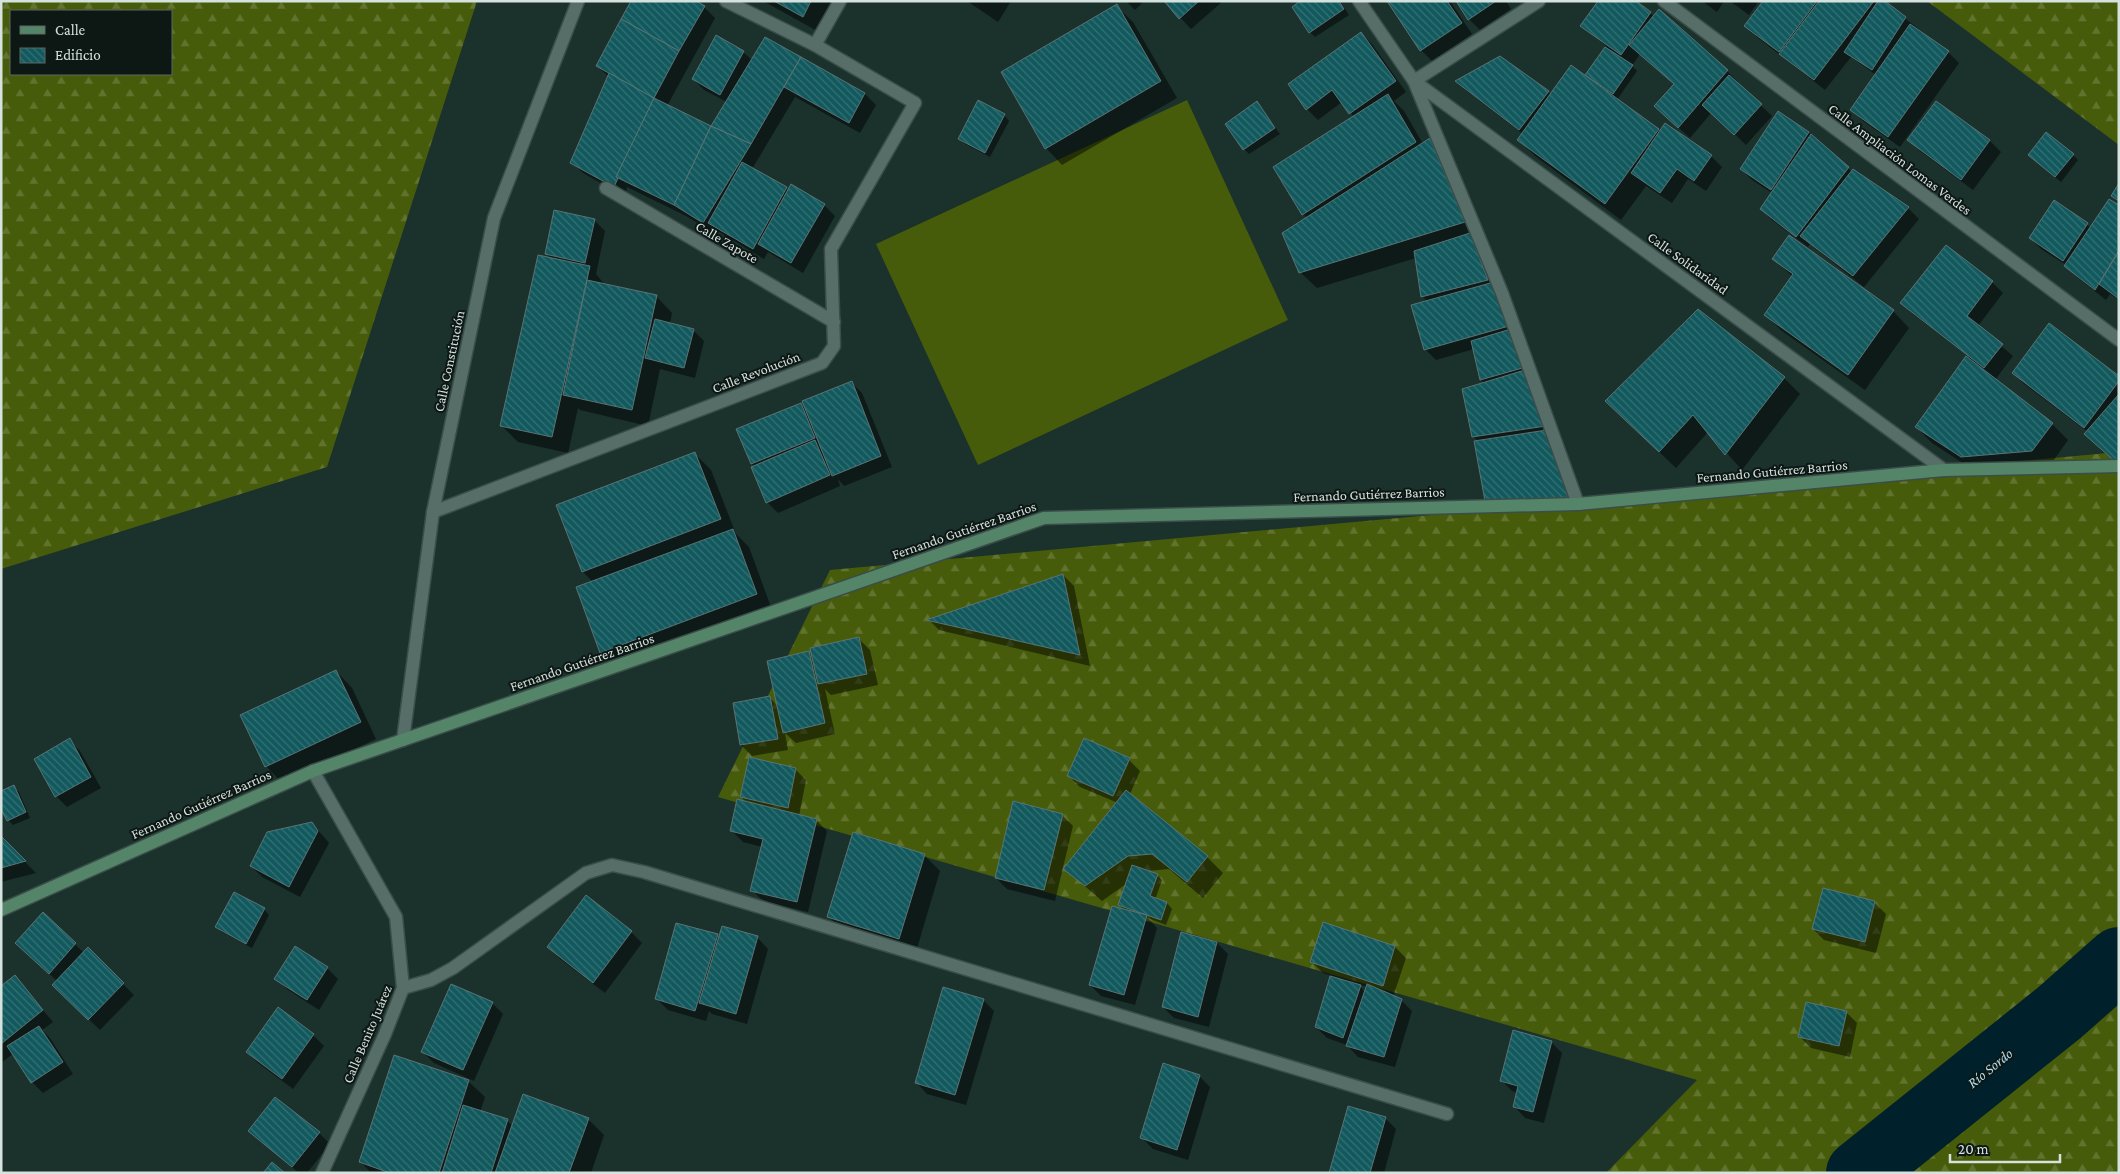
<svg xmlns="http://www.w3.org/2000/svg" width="2120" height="1174" font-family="'Crimson Pro',serif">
<defs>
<pattern id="forest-firs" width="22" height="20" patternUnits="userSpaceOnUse" patternTransform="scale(1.25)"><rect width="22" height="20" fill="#475c0a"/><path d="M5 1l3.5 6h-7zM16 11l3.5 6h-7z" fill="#61732d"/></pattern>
<pattern id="building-back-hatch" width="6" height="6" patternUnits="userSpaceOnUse" patternTransform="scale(1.25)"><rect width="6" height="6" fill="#12595e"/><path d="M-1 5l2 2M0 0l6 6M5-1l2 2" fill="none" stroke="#347175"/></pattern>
</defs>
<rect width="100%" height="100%" fill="#1b312b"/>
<g fill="url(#forest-firs)" fill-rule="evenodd">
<path d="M1 1H477L327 467 1 569ZM11 11H171V74H11Z"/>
<polygon points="1927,1 2119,1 2119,145"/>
<polygon points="2119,452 2119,1173 1606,1173 1697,1080 718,797 830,570"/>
</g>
<polygon fill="#475c0a" points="1187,100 1288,320 978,465 876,244"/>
<g fill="#0007" fill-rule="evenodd">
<polygon points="694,1 704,7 715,18 667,106 712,127 727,102 704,90 693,79 743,52 752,60 765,39 865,94 876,105 860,133 795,97 752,169 789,191 824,205 835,216 803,273 768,252 764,259 716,230 714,233 686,216 627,187 625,197 583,173 572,162 609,77 597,66"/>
<polygon points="763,1 836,1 819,32"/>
<polygon points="967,1 1011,1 998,22"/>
<polygon points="1126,1 1144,1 1135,10"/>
<polygon points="1165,1 1223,1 1191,29"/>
<polygon points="1302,1 1340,1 1349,15 1315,37 1310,32"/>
<polygon points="1388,1 1450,1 1472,34 1432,61 1421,50"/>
<polygon points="1457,1 1506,1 1511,9 1480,30 1469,19"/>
<polygon points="1702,1 1724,1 1717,12"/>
<polygon points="1730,1 1759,1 1749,15"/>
<polygon points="1762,1 1883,1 1948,52 1959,63 1900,147 1863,121 1852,110 1876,75 1851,57 1825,90 1757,37 1746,26 1764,3"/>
<polygon points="1116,6 1133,22 1177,98 1062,165 1046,148"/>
<polygon points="1650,13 1727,71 1738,82 1737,83 1772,116 1746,145 1712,112 1690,138 1667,117 1675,85 1640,54 1632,66 1637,71 1617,100 1661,132 1666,124 1711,156 1722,167 1706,191 1688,179 1672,203 1646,186 1621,220 1535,156 1519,140 1523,134 1467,91 1457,81 1548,92 1551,95 1591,81 1587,75 1606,46 1582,26"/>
<polygon points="1361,33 1372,44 1406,92 1394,101 1404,111 1423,144 1430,140 1446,156 1581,508 1498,512 1478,441 1473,436 1485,384 1481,380 1474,349 1436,360 1425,349 1428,302 1423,297 1416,258 1317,288 1300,272 1308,218 1303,214 1354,117 1342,102 1318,120 1307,109"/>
<polygon points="1257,103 1280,134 1249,154 1244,149"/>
<polygon points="1779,113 1809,133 1852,172 1908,208 1919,219 1864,287 1810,244 1808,247 1772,220 1761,209 1772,193 1752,180 1741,169"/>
<polygon points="1004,115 1009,121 990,157 965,144 959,139"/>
<polygon points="1909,140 1990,141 2001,152 1973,190 1920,151"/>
<polygon points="2029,155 2073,155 2078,160 2061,182"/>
<polygon points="2054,202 2091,228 2119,207 2119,300 2110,294 2106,300 2077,277 2066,265 2041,249 2030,238"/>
<polygon points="594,220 605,231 596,274 605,285 656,296 672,313 670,324 693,330 704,341 695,378 660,369 648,426 580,410 578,408 568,453 518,442 502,426 552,259 546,253"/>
<polygon points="1774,259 1893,311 1909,328 1865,390 1782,331 1766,315 1792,276"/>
<polygon points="1992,282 2003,293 1978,326 2013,356 1995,380 2052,424 2068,440 2049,467 1978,473 1932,443 1916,427 1968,356 1913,314 1902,303"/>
<polygon points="2013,373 2119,378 2119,464 2088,432 2024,384"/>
<polygon points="1784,378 1800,394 1742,470 1708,432 1676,468 1623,417"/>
<polygon points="851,382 862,393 892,467 844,486 838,479 840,486 778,513 767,502 755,467 752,464 738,429 801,404 807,411"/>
<polygon points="695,454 711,470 736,534 749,547 772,610 618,668 601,652 593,582 583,572"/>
<polygon points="1063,575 1074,586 1090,666 939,630 929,620"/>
<polygon points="858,638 870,650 878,685 831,695 825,689 835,734 796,743 785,733 788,750 752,756 741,745 769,697 778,706 808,652 814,657"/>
<polygon points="336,671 352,688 376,739 282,783 266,766"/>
<polygon points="69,740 80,751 101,788 67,807 56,796 35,759"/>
<polygon points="1129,760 1140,771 1130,794 1207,857 1223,873 1203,898 1169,869 1147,871 1157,875 1162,880 1155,900 1167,903 1172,909 1166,925 1148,918 1157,928 1135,1005 1101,996 1090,985 1126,911 1119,905 1126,884 1102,901 1065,869 1118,803 1080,787 1069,776"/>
<polygon points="795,769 806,780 799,816 816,820 827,831 808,912 763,901 752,890 762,847 743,842 732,831 747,803 741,797"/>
<polygon points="13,786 19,792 30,818 13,825 8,820"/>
<polygon points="1062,815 1073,826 1055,901 1007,889 996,878"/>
<polygon points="312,823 329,843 300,897 262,877 251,866"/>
<polygon points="1,838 36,873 1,882"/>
<polygon points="924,855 940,871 915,955 845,933 828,916"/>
<polygon points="1875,903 1886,914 1876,953 1824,940 1813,929"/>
<polygon points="264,909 269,915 252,948 222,932 217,927"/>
<polygon points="43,914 84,953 88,949 134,995 100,1030 53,985 57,981 28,954"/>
<polygon points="631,932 642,943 605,993 559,958 548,947"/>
<polygon points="717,935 720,938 757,937 768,949 747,1024 712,1014 709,1011 706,1021 668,1010 657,999"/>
<polygon points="1217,943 1228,954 1209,1027 1174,1018 1163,1007"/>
<path d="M1395 947 1406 958 1393 997 1401 1000 1412 1011 1395 1067 1358 1057 1347 1045 1327 1038 1316 1027 1339 978 1323 973 1312 962ZM1358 984 1367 987 1365 992Z"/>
<polygon points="327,968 338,979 319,1010 287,989 276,978"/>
<polygon points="15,977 53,1022 42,1030 50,1038 73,1074 43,1093 32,1082 14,1053 1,1063 1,988"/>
<polygon points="983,1000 994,1011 966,1105 927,1094 916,1082"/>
<polygon points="492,1003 503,1014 474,1081 434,1063 423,1052"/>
<polygon points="1846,1012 1857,1023 1850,1057 1811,1048 1800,1037"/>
<polygon points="313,1035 324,1046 293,1089 258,1063 247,1052"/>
<polygon points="1551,1042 1562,1053 1544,1123 1525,1118 1514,1106 1518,1093 1512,1091 1501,1080"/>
<polygon points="1199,1076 1210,1087 1188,1160 1153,1149 1142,1138"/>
<polygon points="468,1081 485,1097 480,1112 507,1120 513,1127 588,1119 604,1135 591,1173 371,1173 361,1162"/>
<polygon points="1385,1118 1396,1129 1384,1173 1330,1173"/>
<polygon points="249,1131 319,1133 330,1144 307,1173 299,1173"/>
</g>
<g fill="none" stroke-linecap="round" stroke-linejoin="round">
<polyline stroke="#00202c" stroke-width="66" points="1859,1173 2059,1013 2119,960"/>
</g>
<g fill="url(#building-back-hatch)" stroke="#5a7375">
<polygon points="631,1 696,1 705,6 679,51 621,19"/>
<polygon points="774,1 811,1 803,17"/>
<polygon points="1164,1 1199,1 1179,19"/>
<polygon points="1300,1 1339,1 1344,9 1309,33 1292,7"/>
<polygon points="1387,1 1447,1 1462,23 1420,51"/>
<polygon points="1456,1 1496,1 1468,20"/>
<polygon points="1598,1 1636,1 1651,12 1621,55 1580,26"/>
<polygon points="1763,1 1817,1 1779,52 1744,26"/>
<polygon points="1819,1 1874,1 1814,80 1779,54"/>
<polygon points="1878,1 1885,1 1906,17 1872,70 1844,52"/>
<polygon points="1117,4 1161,81 1045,149 1001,72"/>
<polygon points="1659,9 1728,70 1678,128 1654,106 1674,84 1629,45"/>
<polygon points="621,19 679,51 654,98 596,66"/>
<polygon points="1910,24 1949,51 1888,137 1850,110"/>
<polygon points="1361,32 1396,81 1349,114 1332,90 1306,110 1288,84"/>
<polygon points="716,35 744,51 720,95 692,79"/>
<polygon points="765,37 801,57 751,144 711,126"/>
<polygon points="1605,47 1633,65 1613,94 1585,75"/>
<polygon points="1500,56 1549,91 1519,130 1455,81"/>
<polygon points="801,57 865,93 849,123 784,87"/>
<polygon points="1571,65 1659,129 1605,204 1517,140"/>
<polygon points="609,73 654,98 614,187 570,163"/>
<polygon points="1729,75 1762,104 1734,135 1702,105"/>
<polygon points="1388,94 1416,142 1302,215 1273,167"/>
<polygon points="654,98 711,126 674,205 616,177"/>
<polygon points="978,100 1005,114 985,153 958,139"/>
<polygon points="1257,101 1275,128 1243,150 1225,124"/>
<polygon points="1936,101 1990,140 1961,180 1907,140"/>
<polygon points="1778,111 1809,132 1771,190 1740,169"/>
<polygon points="1665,123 1712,155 1694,181 1677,169 1660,193 1631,173"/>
<polygon points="711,126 751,144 703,223 674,205"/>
<polygon points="2046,132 2074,154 2055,177 2028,155"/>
<polygon points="1811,134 1849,167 1796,237 1760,209"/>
<polygon points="1430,138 1465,222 1299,273 1282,233"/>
<polygon points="742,162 787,187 753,249 708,223"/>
<polygon points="1853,169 1909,207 1853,276 1800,236"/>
<polygon points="2119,183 2119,201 2111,196"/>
<polygon points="791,184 825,204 791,263 758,244"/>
<polygon points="2109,199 2119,205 2119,250 2095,290 2064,266"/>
<polygon points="2054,200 2088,223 2063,261 2029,238"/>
<polygon points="554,210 595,219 585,263 545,254"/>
<polygon points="1470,233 1488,280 1421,297 1414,251"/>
<polygon points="1789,235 1894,310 1848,375 1764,315 1793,274 1772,259"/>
<polygon points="1946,245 1993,281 1967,316 2003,344 1984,368 1900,303"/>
<polygon points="2119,251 2119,299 2099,284"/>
<polygon points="538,255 590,266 552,437 500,426"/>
<polygon points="587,280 657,295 632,410 563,395"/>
<polygon points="1494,282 1509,326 1424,350 1411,305"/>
<polygon points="1698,309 1785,377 1725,455 1693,415 1659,452 1605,401"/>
<polygon points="655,319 694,329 684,368 645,358"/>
<polygon points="2049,323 2119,376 2119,381 2084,428 2012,373"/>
<polygon points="1511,329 1526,367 1480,380 1471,341"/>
<polygon points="1966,356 2053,423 2032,451 1961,457 1915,427"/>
<polygon points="1525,370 1546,426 1472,437 1462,389"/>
<polygon points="852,381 881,456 832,476 802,401"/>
<polygon points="2119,394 2119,463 2118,464 2084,434"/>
<polygon points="801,403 815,438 751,464 736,429"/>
<polygon points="1547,430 1571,497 1485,501 1474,441"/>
<polygon points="815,440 830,475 766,503 751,467"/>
<polygon points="695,452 721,519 582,572 556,505"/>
<polygon points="733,529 757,594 600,653 576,587"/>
<polygon points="1063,574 1080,655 926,620"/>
<polygon points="859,637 867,674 818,684 810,648"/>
<polygon points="809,651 825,723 783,733 767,661"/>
<polygon points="336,670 361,722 265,767 240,715"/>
<polygon points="770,696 778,739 740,745 733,703"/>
<polygon points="70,738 91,777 55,797 34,759"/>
<polygon points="1084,738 1130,758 1113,796 1067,776"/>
<polygon points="749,757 796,768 788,808 740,797"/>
<polygon points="14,785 26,812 7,821 1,809 1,791"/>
<polygon points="1126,790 1208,856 1187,882 1152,854 1128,856 1085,886 1063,869"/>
<polygon points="737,799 817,819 797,902 750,891 763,839 730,831"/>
<polygon points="1013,801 1063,814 1044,890 995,878"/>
<polygon points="312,822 318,831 289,887 250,866 267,832"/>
<polygon points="853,832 925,854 899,939 827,917"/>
<polygon points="1,836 26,861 1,868"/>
<polygon points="1132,865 1158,874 1150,896 1167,902 1161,920 1118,905"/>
<polygon points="1823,888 1875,901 1865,942 1812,929"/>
<polygon points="234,892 265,908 246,944 215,927"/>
<polygon points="586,895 632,931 593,983 547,947"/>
<polygon points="1112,906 1147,915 1124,995 1089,985"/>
<polygon points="43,912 76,943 49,974 15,943"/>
<polygon points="1323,922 1395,946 1383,986 1310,962"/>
<polygon points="676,923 718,934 695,1011 655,999"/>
<polygon points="722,926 758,936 736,1014 699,1003"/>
<polygon points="1181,932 1217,942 1198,1017 1162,1007"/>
<polygon points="295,946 328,967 307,1000 274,979"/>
<polygon points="88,947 124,983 88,1020 52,985"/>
<polygon points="15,975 43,1010 1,1044 1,986"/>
<polygon points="1330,976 1361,985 1343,1038 1315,1027"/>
<polygon points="451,984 493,1002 463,1070 421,1052"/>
<polygon points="1367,984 1402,999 1384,1057 1346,1046"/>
<polygon points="943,987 984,999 955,1095 915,1083"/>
<polygon points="1806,1002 1847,1011 1839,1046 1798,1037"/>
<polygon points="278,1007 314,1034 282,1079 246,1052"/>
<polygon points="39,1026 63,1062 31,1083 7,1046"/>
<polygon points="1513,1030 1552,1041 1533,1112 1513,1107 1518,1086 1500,1081"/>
<polygon points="394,1055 469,1080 439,1173 390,1173 359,1162"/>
<polygon points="1163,1063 1200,1075 1177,1150 1140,1138"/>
<polygon points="523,1094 589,1118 569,1173 495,1173"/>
<polygon points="275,1097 320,1132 292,1167 248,1131"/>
<polygon points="463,1105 508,1119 491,1173 442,1173"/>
<polygon points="1348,1106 1386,1117 1370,1173 1329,1173"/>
<polygon points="272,1162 285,1173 263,1173"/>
</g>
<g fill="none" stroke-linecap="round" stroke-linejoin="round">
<g stroke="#3a4d49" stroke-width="15">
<g id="street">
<polyline points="1359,1 1414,81 1502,293 1578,504"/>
<polyline points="1539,1 1414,81 1944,470"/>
<polyline points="1664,1 2119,340"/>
<polyline points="815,45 840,1"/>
<polyline points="606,188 834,322"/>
<polyline points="433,512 822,363 834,346 831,249 915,103 815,45 726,1"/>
<polyline points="403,740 433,512 494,218 578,1"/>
<polyline points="313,771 396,917 403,988 385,1034 322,1173"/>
<polyline points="403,988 431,980 453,968 586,873 612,865 644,872 1447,1114"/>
</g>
</g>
<g stroke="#3a4d49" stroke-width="15">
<polyline id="secondary" points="1,910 313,771 1044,518 1578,504 1944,470 2119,466"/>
</g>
<use href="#street" stroke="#566e67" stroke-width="12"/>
<use href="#secondary" stroke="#548569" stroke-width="12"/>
</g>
<g text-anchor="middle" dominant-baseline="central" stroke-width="4" stroke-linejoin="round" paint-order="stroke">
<g font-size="14" fill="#d5e2de" stroke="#0d1714">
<text transform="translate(1900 159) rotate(37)">Calle Ampliación Lomas Verdes</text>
<text transform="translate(727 242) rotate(30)">Calle Zapote</text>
<text transform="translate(1688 263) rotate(36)">Calle Solidaridad</text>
<text transform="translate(449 361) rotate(-78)">Calle Constitución</text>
<text transform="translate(756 372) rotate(-21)">Calle Revolución</text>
<text transform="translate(1772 471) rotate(-5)">Fernando Gutiérrez Barrios</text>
<text transform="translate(1369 494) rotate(-2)">Fernando Gutiérrez Barrios</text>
<text transform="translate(964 530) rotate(-19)">Fernando Gutiérrez Barrios</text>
<text transform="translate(582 662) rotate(-19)">Fernando Gutiérrez Barrios</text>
<text transform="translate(201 804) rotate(-24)">Fernando Gutiérrez Barrios</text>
<text transform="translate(367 1034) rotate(-67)">Calle Benito Juárez</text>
</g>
<g font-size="15" font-style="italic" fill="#b0def3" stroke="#0d1714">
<text transform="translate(1990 1068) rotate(-39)">Río Sordo</text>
</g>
</g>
<rect width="2120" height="1174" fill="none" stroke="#d5e2de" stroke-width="5"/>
<rect x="10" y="10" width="162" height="65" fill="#0d1714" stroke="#5d6865"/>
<rect x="20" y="26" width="25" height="8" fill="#548569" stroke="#5d6865"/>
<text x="55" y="35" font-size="15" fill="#d5e2de">Calle</text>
<rect x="20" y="48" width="25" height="15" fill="url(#building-back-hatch)" stroke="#5d6865"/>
<text x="55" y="60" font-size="15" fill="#d5e2de">Edificio</text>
<path d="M1950 1154v8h110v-8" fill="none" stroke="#d5e2de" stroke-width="2.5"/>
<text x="1958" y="1154" font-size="15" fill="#d5e2de" stroke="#0d1714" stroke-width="4" paint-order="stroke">20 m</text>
</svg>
